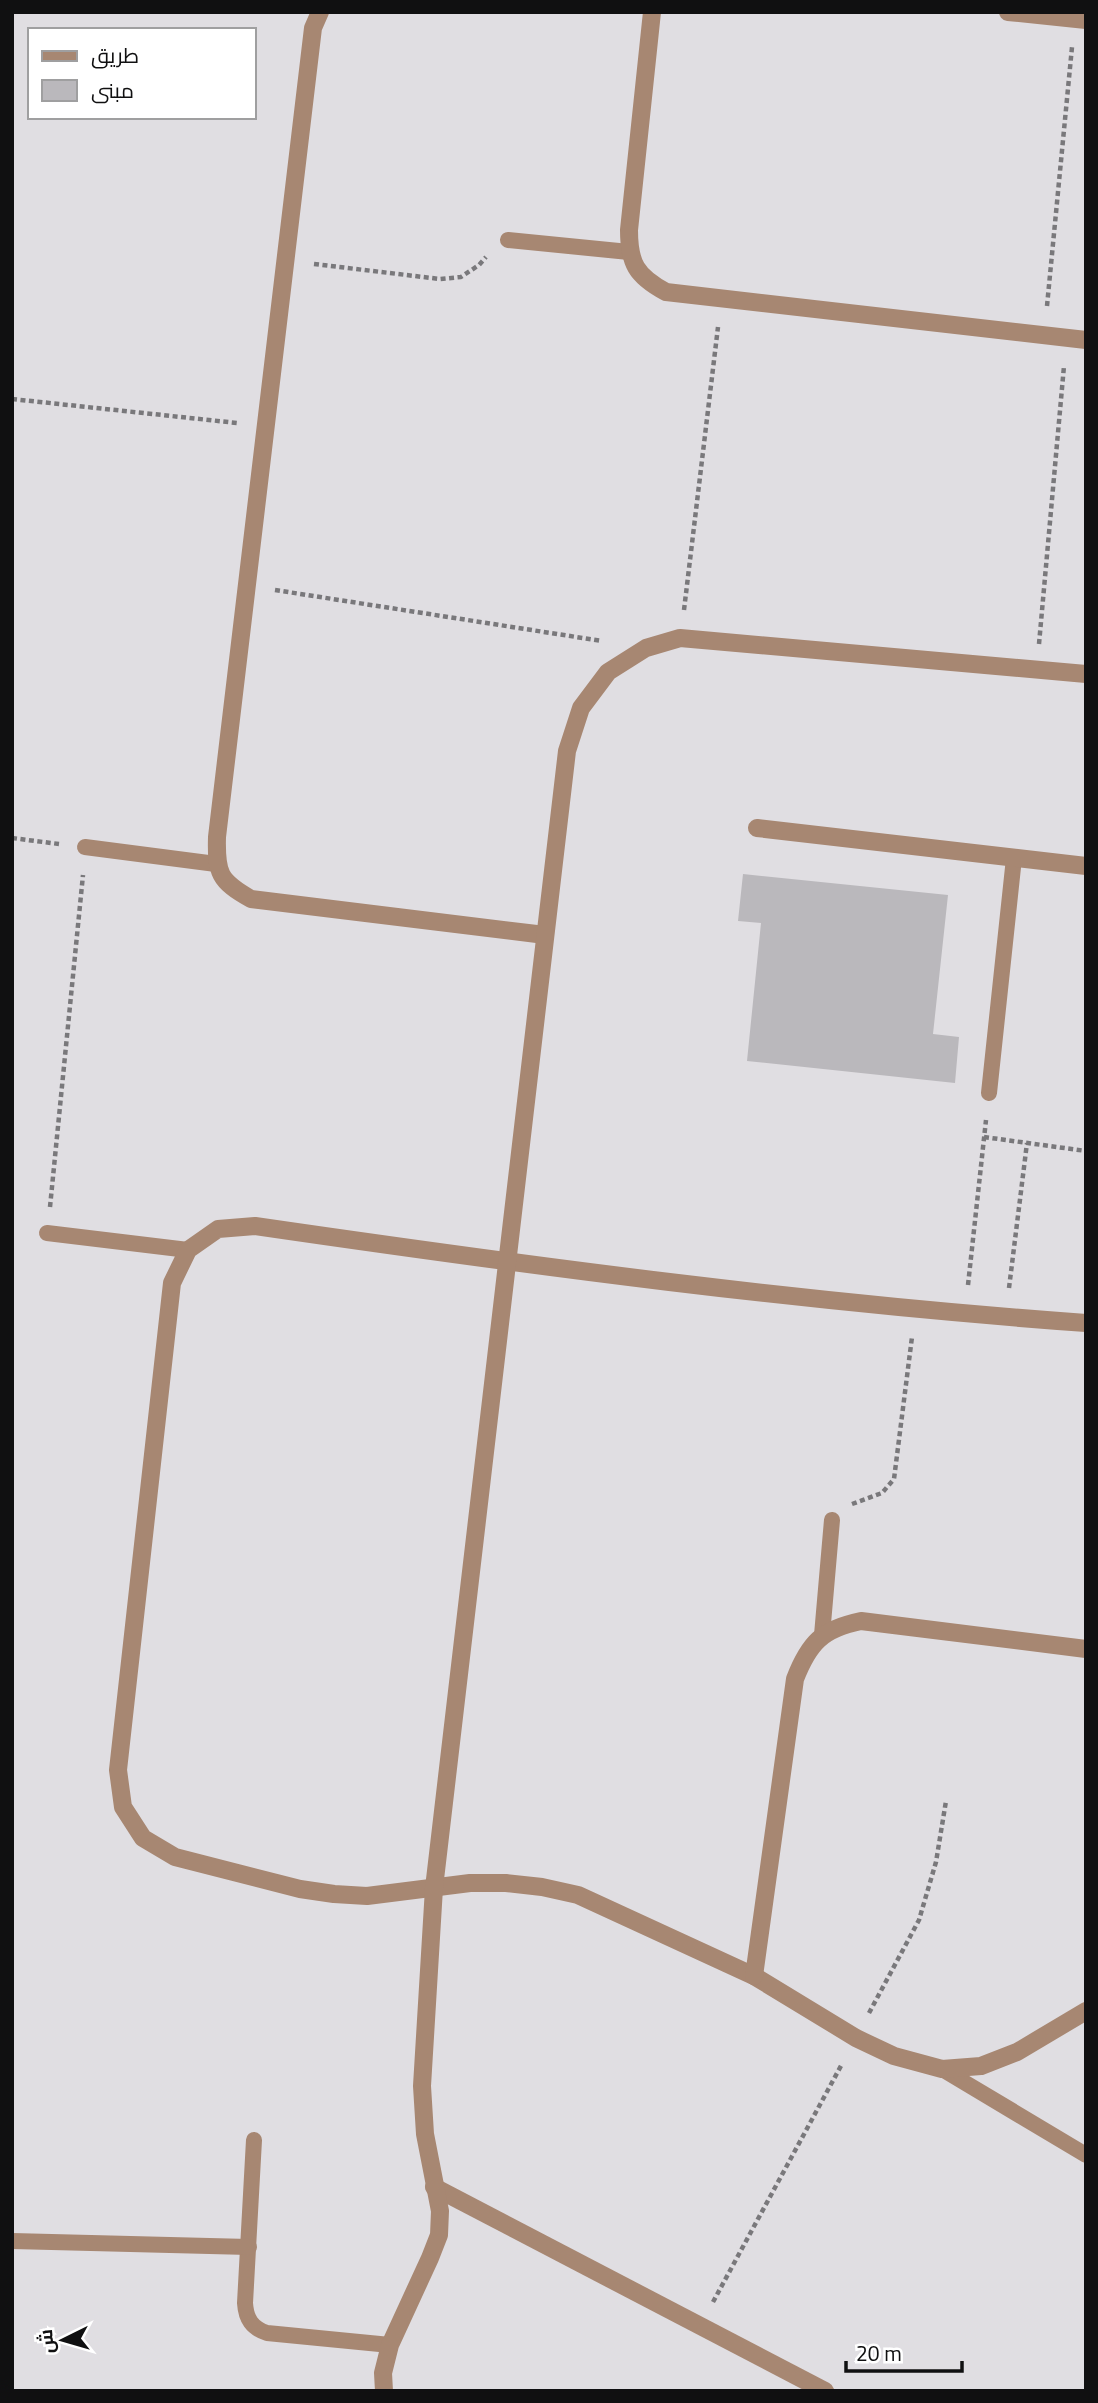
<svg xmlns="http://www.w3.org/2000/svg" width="1098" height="2403" font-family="Georgia,Cairo,serif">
<rect width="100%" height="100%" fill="#e0dee2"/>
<polygon fill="#bab8bc" points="743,874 948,895 933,1034 959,1037 955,1083 747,1061 761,923 738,921"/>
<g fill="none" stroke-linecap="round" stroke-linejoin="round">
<g stroke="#79787b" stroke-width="4.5" stroke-dasharray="5 3.5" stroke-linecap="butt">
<polyline points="314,264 440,279 461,277 479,265 486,257"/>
<polyline points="1047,306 1072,47"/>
<polyline points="12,399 237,423"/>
<polyline points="275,590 602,641"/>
<polyline points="684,610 718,327"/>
<polyline points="1039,644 1064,366"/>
<polyline points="12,838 59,844"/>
<polyline points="984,1137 1086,1151"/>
<polyline points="50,1207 83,875"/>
<polyline points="968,1285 986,1120"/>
<polyline points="1009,1288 1027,1143"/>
<polyline points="852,1504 882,1493 894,1479 912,1337"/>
<polyline points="869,2013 919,1920 936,1862 946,1801"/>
<polyline points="713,2302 842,2064"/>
</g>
<g stroke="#a78772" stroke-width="16">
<polyline points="508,240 629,252"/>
<polyline points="85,847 216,864"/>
<polyline points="989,1093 1014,858"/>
<polyline points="47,1233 188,1250"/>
<polyline points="822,1635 832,1520"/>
<polyline points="942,2069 1086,2155"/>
<path d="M254 2140 245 2303C246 2319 252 2328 267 2333L390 2345"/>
<polyline points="12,2241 249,2247"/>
</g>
<g stroke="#a78772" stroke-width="18">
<path d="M320 12 313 28 217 837C216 873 219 881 251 899L545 935"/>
<path d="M652 12 629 230C629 263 636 276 666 292L1086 340"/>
<polyline points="1008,12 1086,20"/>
<polyline points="757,828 1086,866"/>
<path d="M1086 1323C808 1303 530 1266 255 1226L218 1229 188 1250 172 1283 118 1770 123 1807 143 1838 175 1857 300 1889 334 1894 367 1896 470 1883H506L542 1887 578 1895 754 1976 856 2038 894 2056 942 2069 981 2066 1017 2052 1086 2011"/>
<path d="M754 1976 795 1679C809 1643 822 1629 861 1621L1086 1649"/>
<polyline points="434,2187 825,2391"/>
<polyline points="384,2391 383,2373 390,2345 430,2258 439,2235 440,2211 425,2134 422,2086 434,1888 567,751 581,708 608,672 646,648 680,638 1086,674"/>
</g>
</g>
<rect width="1098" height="2403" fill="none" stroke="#101011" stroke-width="28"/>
<rect x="28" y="28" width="228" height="91" fill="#ffffff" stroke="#9f9fa0" stroke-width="2"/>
<rect x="42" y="51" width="35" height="10" fill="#a78772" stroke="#9f9fa0" stroke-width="2"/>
<text x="91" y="63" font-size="21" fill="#101011">طريق</text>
<rect x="42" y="80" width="35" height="21" fill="#bab8bc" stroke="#9f9fa0" stroke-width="2"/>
<text x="91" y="98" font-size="21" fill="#101011">مبنى</text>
<g transform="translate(63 2340) rotate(265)" stroke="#ffffff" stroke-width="5" paint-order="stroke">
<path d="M0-5L12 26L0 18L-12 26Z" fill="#101011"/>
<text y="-10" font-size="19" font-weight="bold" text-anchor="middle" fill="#101011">ش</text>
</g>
<path d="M846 2361v10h116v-10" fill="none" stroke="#101011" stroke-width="3.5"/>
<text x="856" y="2361" font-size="21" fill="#101011" stroke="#ffffff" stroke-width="5" paint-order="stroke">20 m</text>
</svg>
